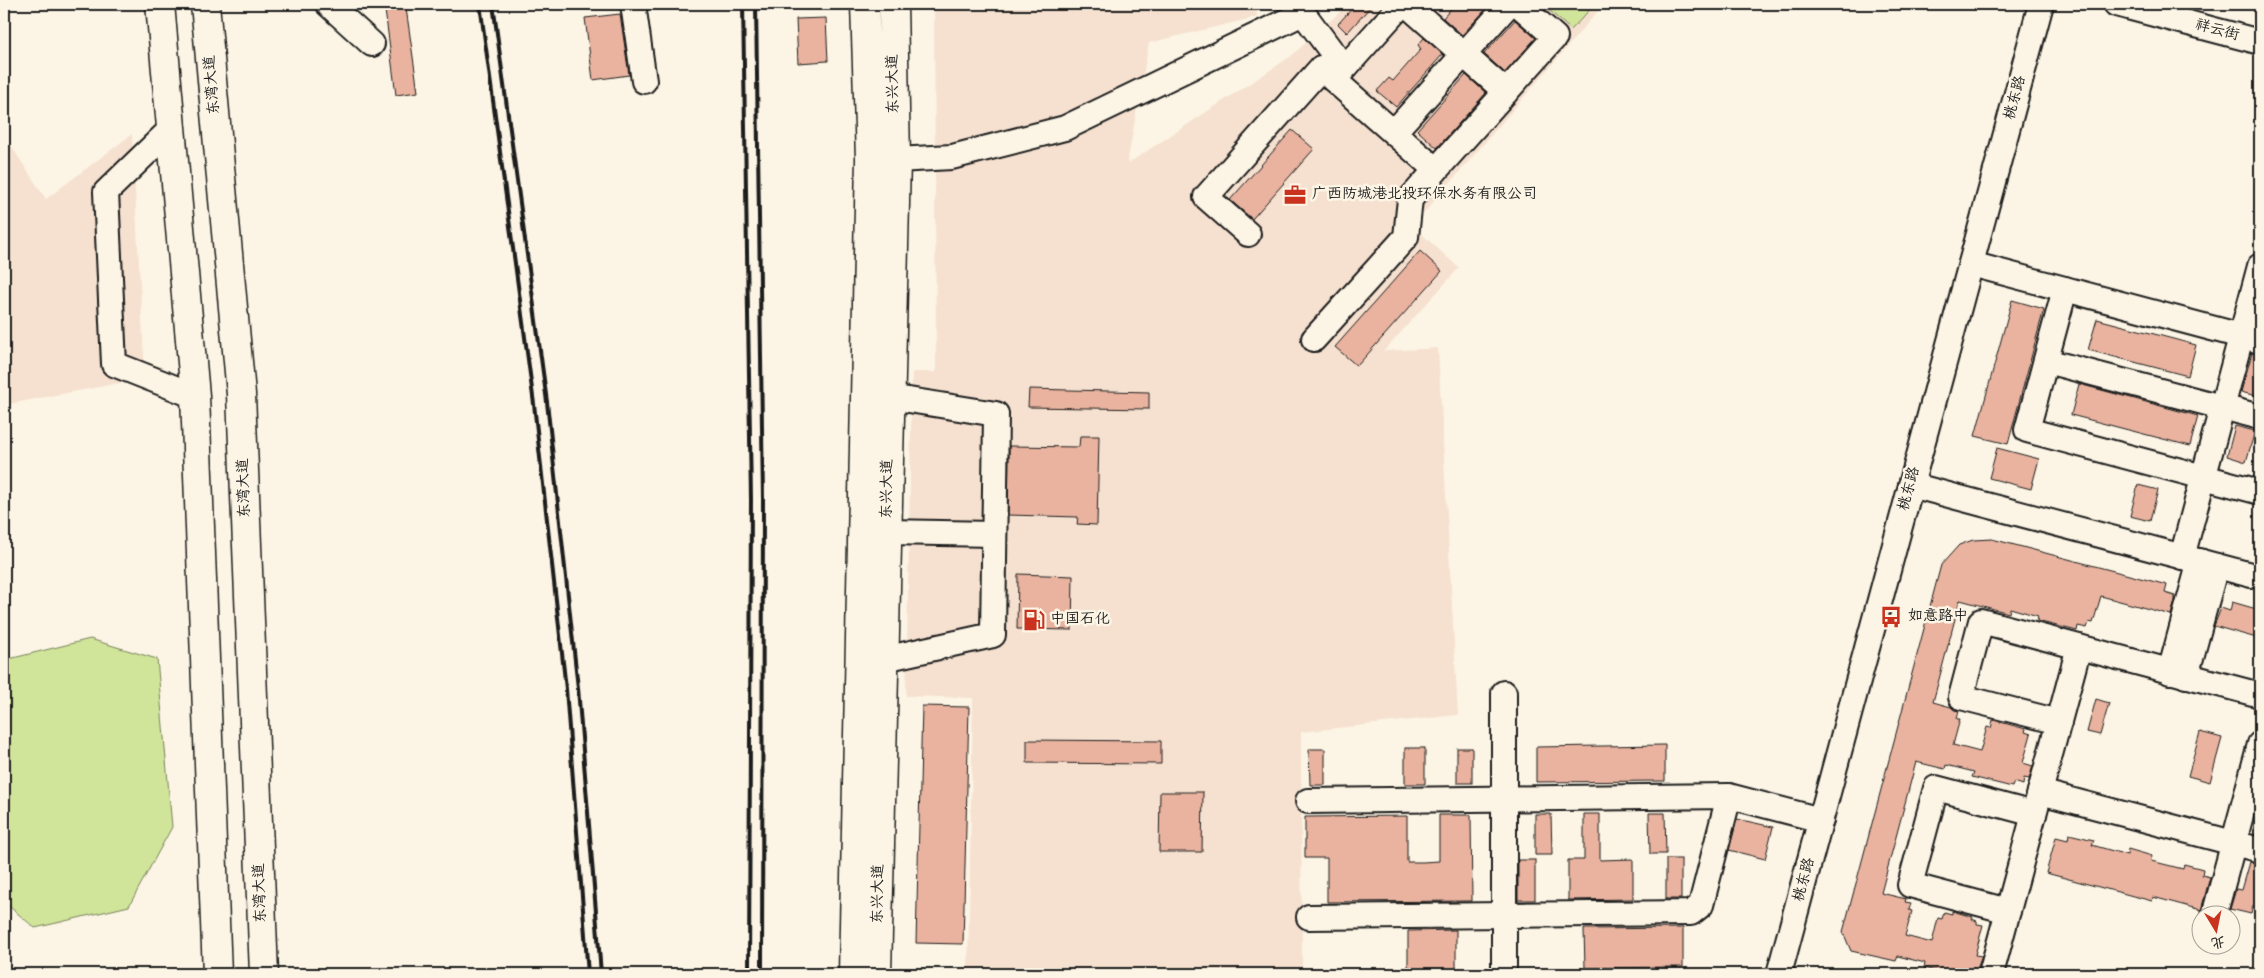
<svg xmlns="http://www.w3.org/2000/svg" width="2264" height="978" font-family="'Gochi Hand','LXGW WenKai TC',sans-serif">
<rect width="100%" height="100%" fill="#fcf5e5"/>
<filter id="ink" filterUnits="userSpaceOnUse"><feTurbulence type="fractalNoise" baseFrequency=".02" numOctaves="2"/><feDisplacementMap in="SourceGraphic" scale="10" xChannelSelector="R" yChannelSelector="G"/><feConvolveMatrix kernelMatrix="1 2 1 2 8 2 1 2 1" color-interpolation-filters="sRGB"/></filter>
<g filter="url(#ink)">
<g fill="#f6e1d0">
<polygon points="939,4 1256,4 1257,17 1149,43 1127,164 1290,57 1349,4 1604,4 1413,226 1459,268 1384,351 1438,348 1458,715 1301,732 1302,973 968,970 973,698 906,696 912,372 936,372 934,10"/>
<polygon points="132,134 146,392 125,382 4,405 4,135 46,199"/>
</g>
<g fill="#d1e59a" stroke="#76805b">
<polygon points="1542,4 1595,4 1571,30"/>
<polygon points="90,639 157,659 172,827 129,906 35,928 4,902 4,662 5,660"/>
</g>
<g fill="#e9b39f" stroke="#1c1c1c">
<polygon points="1356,4 1373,4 1347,33 1338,24"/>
<polygon points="1455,4 1491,4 1462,35 1443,18"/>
<polygon points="406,8 418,92 396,95 385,10"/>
<polygon points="620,14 629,75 593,80 585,18"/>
<polygon points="826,18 828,61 798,63 796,19"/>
<polygon points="1515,20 1536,38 1505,73 1484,54"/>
<polygon points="1424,38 1443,54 1396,107 1377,91 1389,78 1393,81 1421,49 1418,45"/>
<polygon points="1466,75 1486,93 1437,148 1417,130"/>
<polygon points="1292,130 1314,149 1252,219 1230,200"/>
<polygon points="1420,251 1442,271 1357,366 1335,347"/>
<polygon points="2012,300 2044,309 2008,444 1975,436"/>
<polygon points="2097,319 2196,345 2188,376 2088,350"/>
<polygon points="2252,353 2260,354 2260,397 2241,392"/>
<polygon points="2079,384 2198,416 2190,446 2071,415"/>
<polygon points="1029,389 1149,392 1149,409 1028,407"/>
<polygon points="2235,426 2255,431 2246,462 2227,456"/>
<polygon points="1080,436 1099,436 1097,525 1077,524 1078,517 1008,515 1009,446 1079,447"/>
<polygon points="1997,448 2039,459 2031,489 1989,478"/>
<polygon points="2138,485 2158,490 2150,521 2130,516"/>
<polygon points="1992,539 2167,585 2165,593 2175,596 2175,601 2171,615 2101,596 2093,623 2089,622 2087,628 2078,626 2077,631 2037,621 2038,616 2010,608 2009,613 1960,600 1933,702 1951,707 1954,710 1959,711 1957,719 1960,719 1953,745 1980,752 1987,727 1991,728 1993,720 2026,729 2025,732 2031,734 2023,763 2033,766 2029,779 2024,778 2023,785 2014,782 2012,787 1972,777 1974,772 1946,765 1945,769 1916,762 1881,893 1906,899 1905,902 1911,903 1909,910 1912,911 1905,936 1932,943 1938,918 1942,919 1944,912 1952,914 1952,911 1973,917 1972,919 1977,921 1977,924 1983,925 1975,955 1982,956 1975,974 1946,974 1924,968 1925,963 1898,956 1896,961 1851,951 1843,932 1941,565 1959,545 1973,540"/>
<polygon points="1018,574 1073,576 1072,630 1017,629"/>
<polygon points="2232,602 2260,610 2260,639 2214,626 2221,608 2230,611"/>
<polygon points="2096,699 2109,703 2100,735 2087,732"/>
<polygon points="922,706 969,707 963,944 916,943"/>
<polygon points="2200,732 2222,738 2210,782 2188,776"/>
<polygon points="1027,740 1161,741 1161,764 1027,763"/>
<polygon points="1665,745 1665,781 1536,782 1536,747"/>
<rect x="1405" y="748" width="20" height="36"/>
<rect x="1457" y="748" width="15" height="35"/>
<polygon points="1309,749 1325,749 1325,785 1310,785"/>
<polygon points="1160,792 1203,792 1202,852 1159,852"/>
<polygon points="1649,813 1665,813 1666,854 1650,854"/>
<polygon points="1535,814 1551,814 1552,855 1535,855"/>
<polygon points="1584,814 1600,814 1600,860 1633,859 1633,899 1568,900 1568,860 1584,860"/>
<polygon points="1439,815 1471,815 1472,901 1327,902 1327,858 1305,858 1305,817 1407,816 1407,862 1423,862 1439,861"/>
<polygon points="1737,819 1773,827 1765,859 1729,850"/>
<polygon points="2069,834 2094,840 2092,845 2127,855 2128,849 2152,856 2151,861 2183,869 2184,864 2203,869 2202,875 2210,877 2201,910 2153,897 2152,901 2046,873 2056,837 2068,840"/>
<rect x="1666" y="859" width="15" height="40"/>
<rect x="1518" y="860" width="17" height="40"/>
<polygon points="2250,862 2260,863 2260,908 2253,906 2251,914 2230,909 2236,889 2242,890"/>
<polygon points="1683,928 1683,967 1585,968 1584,929"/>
<polygon points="1456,930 1456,969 1408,970 1408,931"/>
</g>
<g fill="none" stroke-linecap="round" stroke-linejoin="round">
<g stroke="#1c1c1c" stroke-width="28">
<g id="minor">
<polyline points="328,4 372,44"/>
<polyline points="633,4 644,81"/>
<polyline points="1402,4 1334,80 1436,170 1555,37 1518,4"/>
<polyline points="1406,4 1506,92"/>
<polyline points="2116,4 2260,42"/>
<polyline points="1303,13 1344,68"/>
<polyline points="171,129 106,192 114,364 195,396"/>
<polyline points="1394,132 1509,4"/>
<polyline points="896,160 952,157 1065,128 1303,13 1298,4"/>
<polyline points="1248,234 1206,197 1321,68 1334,80"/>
<polyline points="1971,264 2260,341"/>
<polyline points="2065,289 2027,430 2260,492"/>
<polyline points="1314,339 1406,237 1410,199 1436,170"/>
<polyline points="2046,361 2260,417"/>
<polyline points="1911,485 2251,575"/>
<polyline points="887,532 994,534"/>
<polyline points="2182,557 2260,266"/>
<polyline points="884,659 993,635 996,414 890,397"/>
<polyline points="2170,672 2200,561"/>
<polyline points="2186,676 2216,566"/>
<polyline points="1504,693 1504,974"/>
<polyline points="2059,722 1961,697 1981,621 2079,647"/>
<polyline points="2040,792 2260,850"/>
<polyline points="1308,801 1729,796 1821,820"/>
<polyline points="2008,911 1910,885 1936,788 2034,814"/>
<polyline points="2214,916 2260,744"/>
<polyline points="1309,917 1691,913 1701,905 1729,796"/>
<polyline points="1779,974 2041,4"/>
<polyline points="1991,974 2079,647 2260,695"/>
</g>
</g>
<g stroke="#1c1c1c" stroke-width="31">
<g id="major">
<polyline points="160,4 195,396 217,974"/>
<polyline points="205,4 241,394 264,974"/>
<polyline points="853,974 870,159 865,4"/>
<polyline points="877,974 896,160 893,4"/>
</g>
</g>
<use href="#minor" stroke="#fcf5e5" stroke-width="24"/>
<use href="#major" stroke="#fcf5e5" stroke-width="28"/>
<g stroke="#1c1c1c" stroke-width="4">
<polyline points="480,4 534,404 566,689 588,974"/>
<polyline points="493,4 547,402 578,688 601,974"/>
<polyline points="743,4 751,499 749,974"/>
<polyline points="756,4 763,499 762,974"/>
</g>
</g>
</g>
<defs>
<g id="office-bare" transform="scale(1.725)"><path d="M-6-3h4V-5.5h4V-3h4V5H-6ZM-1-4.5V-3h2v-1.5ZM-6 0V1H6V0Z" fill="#c8321e" stroke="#fcf5e5" stroke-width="2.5" paint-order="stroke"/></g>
<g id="bus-bare" transform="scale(1.725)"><path d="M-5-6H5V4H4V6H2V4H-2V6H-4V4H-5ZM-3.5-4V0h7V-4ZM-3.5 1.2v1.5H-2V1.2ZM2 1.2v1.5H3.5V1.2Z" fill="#c8321e" stroke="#fcf5e5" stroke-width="2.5" paint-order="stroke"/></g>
<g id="fuel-bare" transform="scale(1.725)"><path d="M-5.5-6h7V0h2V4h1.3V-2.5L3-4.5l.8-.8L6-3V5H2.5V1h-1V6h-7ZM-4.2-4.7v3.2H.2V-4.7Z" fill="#c8321e" stroke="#fcf5e5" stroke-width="2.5" paint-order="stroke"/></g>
</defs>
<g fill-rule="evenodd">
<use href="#office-bare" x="1295" y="195"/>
<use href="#bus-bare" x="1891" y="617"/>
<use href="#fuel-bare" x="1034" y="620"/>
</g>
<g text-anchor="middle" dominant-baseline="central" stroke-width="5" stroke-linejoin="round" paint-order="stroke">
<g font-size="15" fill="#1c1c1c" stroke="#fcf5e5">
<text transform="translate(2217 31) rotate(15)">祥云街</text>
<text transform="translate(894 84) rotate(-91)">东兴大道</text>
<text transform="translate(213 85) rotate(-95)">东湾大道</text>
<text transform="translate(2016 98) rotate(-75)">桃东路</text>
<text transform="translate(245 488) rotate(-92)">东湾大道</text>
<text transform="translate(888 489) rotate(-89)">东兴大道</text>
<text transform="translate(1910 489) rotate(-75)">桃东路</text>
<text transform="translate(1805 880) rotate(-75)">桃东路</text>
<text transform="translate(261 893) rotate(-92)">东湾大道</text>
<text transform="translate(879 894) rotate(-89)">东兴大道</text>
</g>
<g font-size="15" fill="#1c1c1c" stroke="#fcf5e5" text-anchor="start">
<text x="1312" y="195">广西防城港北投环保水务有限公司</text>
<text x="1908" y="617">如意路中</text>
<text x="1050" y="620">中国石化</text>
</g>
</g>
<rect width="2264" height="978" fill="none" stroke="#fcf5e5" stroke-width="20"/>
<rect x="10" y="10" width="2244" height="958" fill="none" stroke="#1c1c1c" stroke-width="2" filter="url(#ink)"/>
<g transform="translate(2216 930) rotate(170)"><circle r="24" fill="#fcf5e5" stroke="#a29e95"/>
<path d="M0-4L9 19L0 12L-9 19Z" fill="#c8321e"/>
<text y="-8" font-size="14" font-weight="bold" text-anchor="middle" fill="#1c1c1c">北</text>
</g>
</svg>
